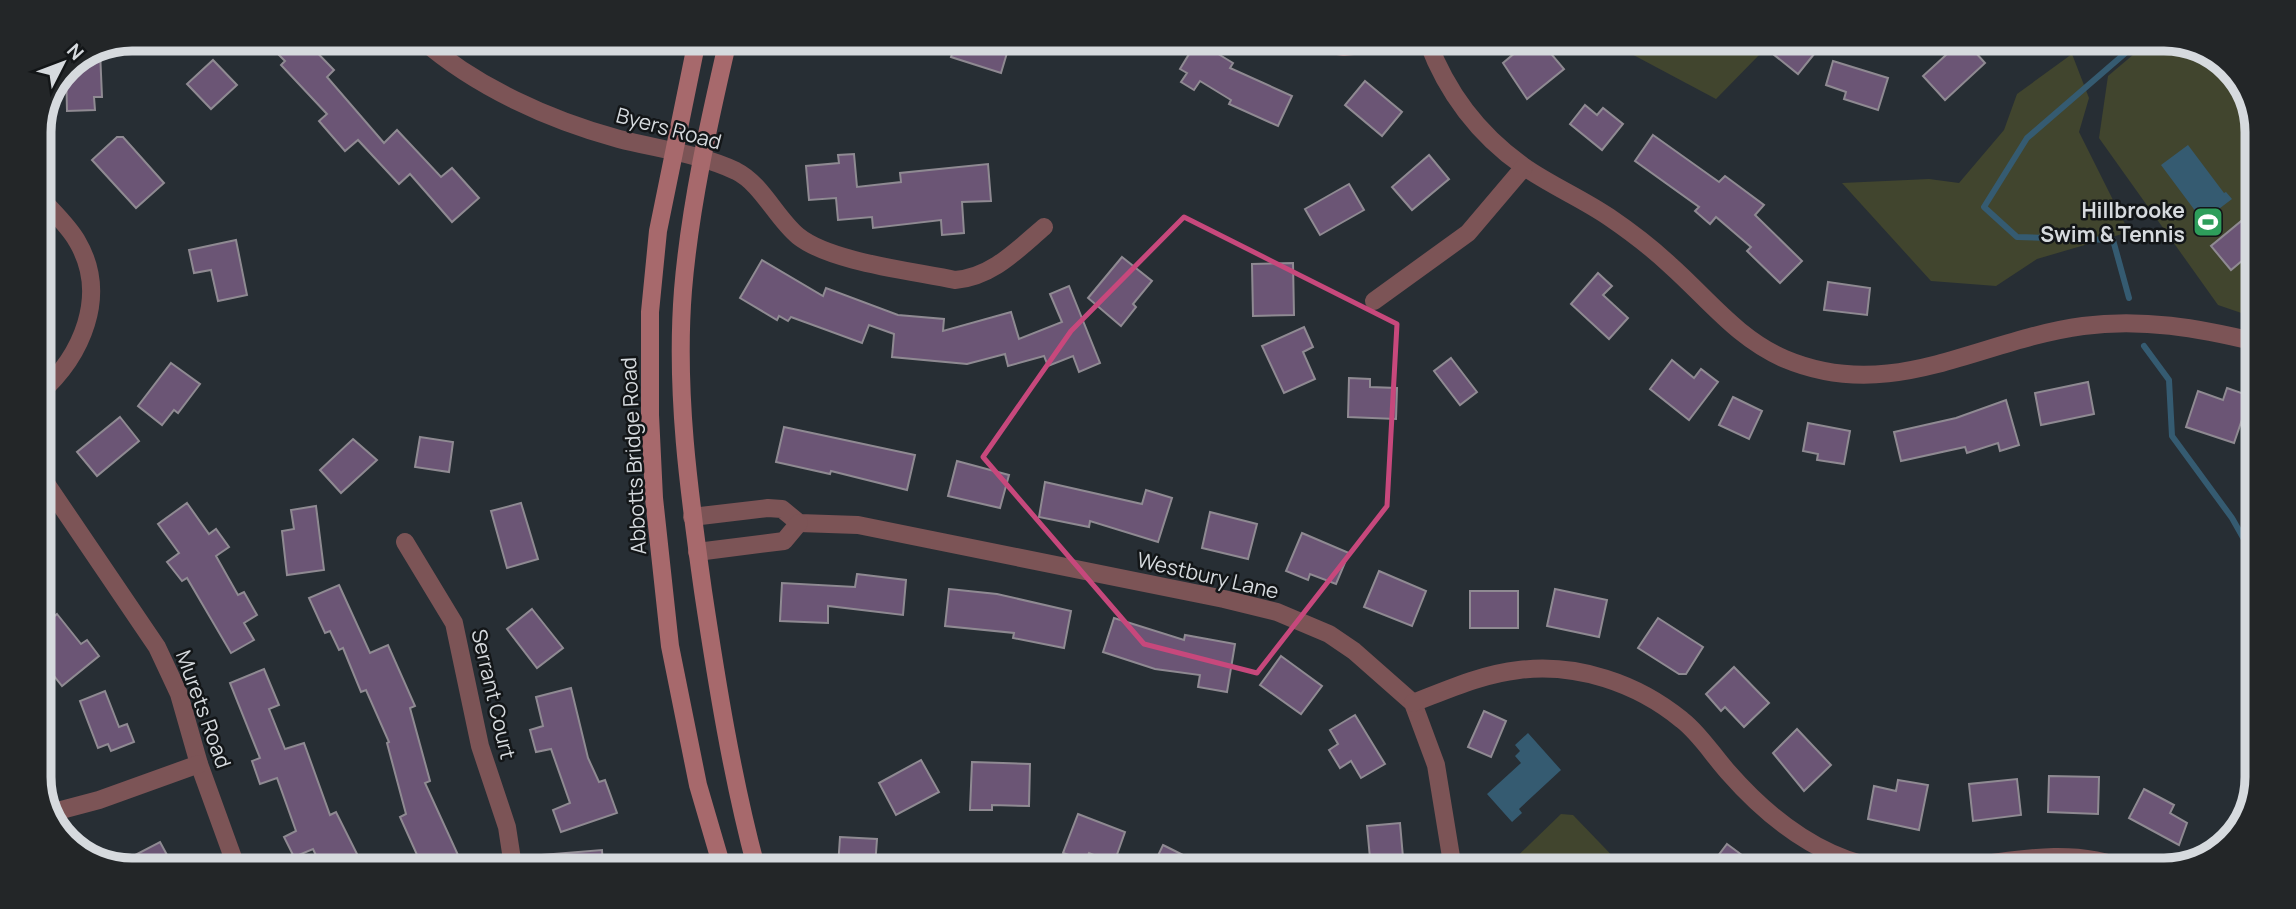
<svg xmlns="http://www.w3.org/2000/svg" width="2296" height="909" font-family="Manrope,sans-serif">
<rect width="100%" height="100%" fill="#272e34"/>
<g fill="#41452e">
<polygon points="1609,42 1753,42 1761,53 1716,99"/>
<polygon points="2147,43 2195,44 2239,75 2257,125 2256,318 2218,305 2099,138 2108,76"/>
<polygon points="2072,54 2089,98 2079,132 2129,232 2037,259 1996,286 1931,281 1842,183 1929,179 1959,183 2004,130 2017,94"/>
<polygon points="1561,814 1573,815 1625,869 1504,869"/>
</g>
<g fill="#355b71">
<polygon points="2188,145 2224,193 2226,192 2232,199 2199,224 2193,215 2196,212 2161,165"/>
<polygon points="1528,733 1561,770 1519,809 1522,813 1512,822 1487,794 1521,763 1515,756 1520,751 1515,745"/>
</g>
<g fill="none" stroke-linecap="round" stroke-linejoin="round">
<g stroke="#355b71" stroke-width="6">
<polyline points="2129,298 2113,240 2017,237 1984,207 2027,138 2137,43"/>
<polyline points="2144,346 2169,380 2172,436 2232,518 2254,557"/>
</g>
</g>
<g fill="#6b5575" stroke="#8f8a92" stroke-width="2">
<polygon points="263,39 304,39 334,70 327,77 384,143 397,130 441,177 452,168 479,198 452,222 410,174 399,184 358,140 345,151 319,121 327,114 281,65 285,61"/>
<polygon points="956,41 1010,43 1001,73 951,57"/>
<polygon points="1197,41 1233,63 1230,68 1292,96 1278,126 1229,104 1231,100 1200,81 1194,90 1181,82 1187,73 1180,69"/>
<polygon points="1528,42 1536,49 1542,43 1564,69 1527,99 1503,63"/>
<polygon points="1758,42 1801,43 1815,53 1798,74"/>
<polygon points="1959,43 1967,43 1985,63 1945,100 1923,76"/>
<polygon points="100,51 102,97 94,97 95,110 67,111 66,65"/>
<polygon points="213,60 237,85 211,109 187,84"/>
<polygon points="1833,61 1888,78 1878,110 1844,99 1846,92 1826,85"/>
<polygon points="1365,81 1402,112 1382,136 1345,105"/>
<polygon points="1585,105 1597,115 1603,108 1623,124 1602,150 1570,124"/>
<polygon points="1653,135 1719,182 1725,176 1764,205 1755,215 1802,261 1780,283 1747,251 1751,247 1716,217 1710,224 1695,211 1699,207 1635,161"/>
<polygon points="117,137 123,137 164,183 136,208 92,160"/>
<polygon points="854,154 857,187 901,182 900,173 988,164 991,201 962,202 964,233 942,235 941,220 873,228 872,217 838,220 836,198 809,200 806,166 839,163 838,155"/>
<polygon points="1429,155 1449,179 1412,210 1392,187"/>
<polygon points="1349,184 1364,210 1320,235 1305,209"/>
<polygon points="2257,208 2256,249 2231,270 2211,246"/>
<polygon points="236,240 247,295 218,301 211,270 194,273 189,250"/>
<polygon points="1122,257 1152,281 1133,304 1136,307 1121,326 1088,298"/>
<polygon points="762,260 823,296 826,288 898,315 944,319 943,331 1011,312 1019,339 1062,322 1050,294 1069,286 1100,363 1079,372 1073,356 1048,366 1044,356 1008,366 1005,354 967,364 892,357 894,334 869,325 862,343 791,317 788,321 779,316 777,320 740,298"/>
<polygon points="1293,263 1294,315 1253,316 1252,264"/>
<polygon points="1598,273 1612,286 1603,295 1628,318 1609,339 1571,304"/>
<polygon points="1828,282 1870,288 1867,315 1824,310"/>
<polygon points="1304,327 1313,347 1303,352 1315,379 1284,393 1262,346"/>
<polygon points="1451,358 1477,392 1460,405 1434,371"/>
<polygon points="1672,360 1694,378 1701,369 1718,382 1689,420 1650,389"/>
<polygon points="171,363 200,384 178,413 174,410 162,425 138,406"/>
<polygon points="1349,378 1370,379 1370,387 1397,388 1396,419 1348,417"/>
<polygon points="2088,382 2094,414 2041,425 2035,393"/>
<polygon points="2227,388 2250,396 2234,443 2186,427 2198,391 2223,400"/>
<polygon points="1733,397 1762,411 1749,439 1719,425"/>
<polygon points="2006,400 2019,445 2000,451 1998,443 1967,453 1965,447 1901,461 1894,432 1956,418"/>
<polygon points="120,417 139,441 97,476 77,452"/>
<polygon points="1808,423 1850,431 1844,464 1817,460 1818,454 1803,451"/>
<polygon points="784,427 915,455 907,490 831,471 830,474 776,462"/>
<polygon points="420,437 453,442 449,472 415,467"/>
<polygon points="353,439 377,460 341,493 320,470"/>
<polygon points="957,461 1009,475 1000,508 948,496"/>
<polygon points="1045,482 1142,504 1146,490 1172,498 1158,542 1090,521 1089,527 1039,517"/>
<polygon points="187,503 209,534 216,529 229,547 216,556 238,595 244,592 257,615 244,623 254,640 231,653 187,578 182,581 167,562 179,553 158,524"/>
<polygon points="521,503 538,559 507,568 491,511"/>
<polygon points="316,506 324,570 287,575 282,531 294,529 291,510"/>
<polygon points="1210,512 1257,524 1248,559 1202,548"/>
<polygon points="1302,533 1349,553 1336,584 1310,574 1308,580 1286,571"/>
<polygon points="1379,571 1426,591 1412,626 1364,607"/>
<polygon points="857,574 906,580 903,615 828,606 828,623 780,621 782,583 855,587"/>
<polygon points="339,585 370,653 388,645 415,706 410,708 430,781 425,783 458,855 433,866 422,866 400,817 406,814 387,743 389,742 366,690 361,692 343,648 339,650 330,631 325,633 309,598"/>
<polygon points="949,589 997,594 1071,611 1064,648 1013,638 1014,633 945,626"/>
<polygon points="1555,589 1607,600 1599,637 1547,626"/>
<rect x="1470" y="591" width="48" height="37"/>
<polygon points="532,609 563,648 537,668 507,629"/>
<polygon points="57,614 81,644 87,640 99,656 62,686 39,657 39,629"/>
<polygon points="1114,618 1184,640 1185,635 1235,644 1227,692 1198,687 1200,675 1155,669 1103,652"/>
<polygon points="1658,618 1703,647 1686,674 1679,674 1638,648"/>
<polygon points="1281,656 1322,686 1301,714 1260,685"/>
<polygon points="1734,667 1769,703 1744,727 1725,707 1721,711 1706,694"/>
<polygon points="264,669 279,705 269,709 285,749 304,743 330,815 336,812 363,866 321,866 313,849 294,857 284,837 296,831 277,778 260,784 252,761 260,758 230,683"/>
<polygon points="571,688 588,758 599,782 605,780 617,813 561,832 553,810 570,803 551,749 536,752 530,730 543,726 536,697"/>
<polygon points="105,691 119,727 127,724 134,742 111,751 108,744 98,748 80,701"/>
<polygon points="1484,711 1506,721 1491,757 1468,747"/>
<polygon points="1355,715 1385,764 1361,778 1351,761 1340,768 1329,750 1338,744 1330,730"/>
<polygon points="1797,729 1831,765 1804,791 1773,753"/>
<polygon points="921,760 939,792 896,815 879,783"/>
<polygon points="972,762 1030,764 1029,806 992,805 992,810 970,810"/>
<polygon points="2049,776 2099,777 2098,814 2048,812"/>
<polygon points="2017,779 2021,815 1973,821 1969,784"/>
<polygon points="1898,780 1928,785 1919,830 1868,819 1874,786 1896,791"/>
<polygon points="2144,789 2174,805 2170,813 2187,823 2179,845 2129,818"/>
<polygon points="1078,814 1125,832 1114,863 1089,853 1086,861 1063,853"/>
<polygon points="1400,823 1404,869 1371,869 1367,826"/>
<polygon points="840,837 877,839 875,867 838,867"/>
<polygon points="160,842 173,866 116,865"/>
<polygon points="1727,844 1762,870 1708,869"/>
<polygon points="1163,845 1209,868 1152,868"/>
<polygon points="602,850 603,867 542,867 542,855"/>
</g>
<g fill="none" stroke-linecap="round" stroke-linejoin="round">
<g stroke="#7c5456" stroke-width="18">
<path d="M421 39C476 87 549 120 619 139 658 149 700 154 736 171 762 184 776 218 798 236 830 262 913 271 955 280 992 277 1017 250 1044 227"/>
<polyline points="1306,41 1344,47 1390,42"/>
<path d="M1428 42C1447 93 1478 134 1523 166 1550 185 1581 198 1609 217 1631 232 1652 248 1671 266 1708 299 1738 339 1785 359 1892 404 1979 340 2083 326 2142 318 2199 328 2256 342"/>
<path d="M39 196C51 210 68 225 77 241 109 295 82 356 39 394"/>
<polyline points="1374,301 1468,233 1524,167"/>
<polyline points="39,473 157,647 179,694 199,764 236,866"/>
<polyline points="692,517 768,508 782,509 799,523 858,525 1224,599 1277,612 1329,634 1354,651 1413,703 1436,765 1453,869"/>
<polyline points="405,542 454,623 480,746 507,827 513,866"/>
<polyline points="697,552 784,541 799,523"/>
<path d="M1413 703C1447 690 1482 674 1519 670 1577 663 1637 683 1682 720 1700 734 1712 754 1728 772 1771 821 1825 863 1892 870"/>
<polyline points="50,813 99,800 199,764"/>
<path d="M1944 870C2006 862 2070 845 2129 870"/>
</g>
<g stroke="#a7696c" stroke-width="18">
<polyline points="697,40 658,231 650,312 650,415 654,498 670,646 698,785 722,867"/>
<path d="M728 40C709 122 690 206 683 290 675 391 689 492 703 591 717 684 732 777 756 867"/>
</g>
</g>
<path fill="none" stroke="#c7487c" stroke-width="5" stroke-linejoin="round" d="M1184 217 1397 324 1387 506 1257 673 1144 644 983 457 1071 331Z"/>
<defs>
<g id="stadium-square" transform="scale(1.575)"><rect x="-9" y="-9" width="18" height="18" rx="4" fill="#2e9e5b" stroke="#131618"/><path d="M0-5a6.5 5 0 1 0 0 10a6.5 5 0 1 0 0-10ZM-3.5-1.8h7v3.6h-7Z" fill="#fff"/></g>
</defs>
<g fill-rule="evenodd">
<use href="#stadium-square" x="2208" y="222"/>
</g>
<g text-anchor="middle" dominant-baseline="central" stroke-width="5" stroke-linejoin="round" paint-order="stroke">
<g font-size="21" fill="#d6dade" stroke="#131618">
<text transform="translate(669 128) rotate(15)">Byers Road</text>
<text transform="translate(633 456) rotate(-93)">Abbotts Bridge Road</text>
<text transform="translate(1208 575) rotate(13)">Westbury Lane</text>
<text transform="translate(494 694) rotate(77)">Serrant Court</text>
<text transform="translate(204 709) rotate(70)">Murets Road</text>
</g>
<g font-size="21" font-weight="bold" fill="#d6dade" stroke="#131618" text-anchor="end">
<text x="2185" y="210">Hillbrooke<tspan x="2185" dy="24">Swim &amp; Tennis</tspan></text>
</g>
</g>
<path d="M0 0H2296V909H0ZM132 51H2164A81 81 0 0 1 2245 132V777A81 81 0 0 1 2164 858H132A81 81 0 0 1 51 777V132A81 81 0 0 1 132 51Z" fill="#232628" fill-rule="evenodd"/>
<path fill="none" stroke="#d6dade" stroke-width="9" d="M132 51H2164A81 81 0 0 1 2245 132V777A81 81 0 0 1 2164 858H132A81 81 0 0 1 51 777V132A81 81 0 0 1 132 51Z"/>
<g transform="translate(63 63) rotate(48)" stroke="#131618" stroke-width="5" paint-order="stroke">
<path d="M0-5L12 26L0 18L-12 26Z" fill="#d6dade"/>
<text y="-10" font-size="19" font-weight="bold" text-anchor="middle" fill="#d6dade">N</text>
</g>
</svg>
